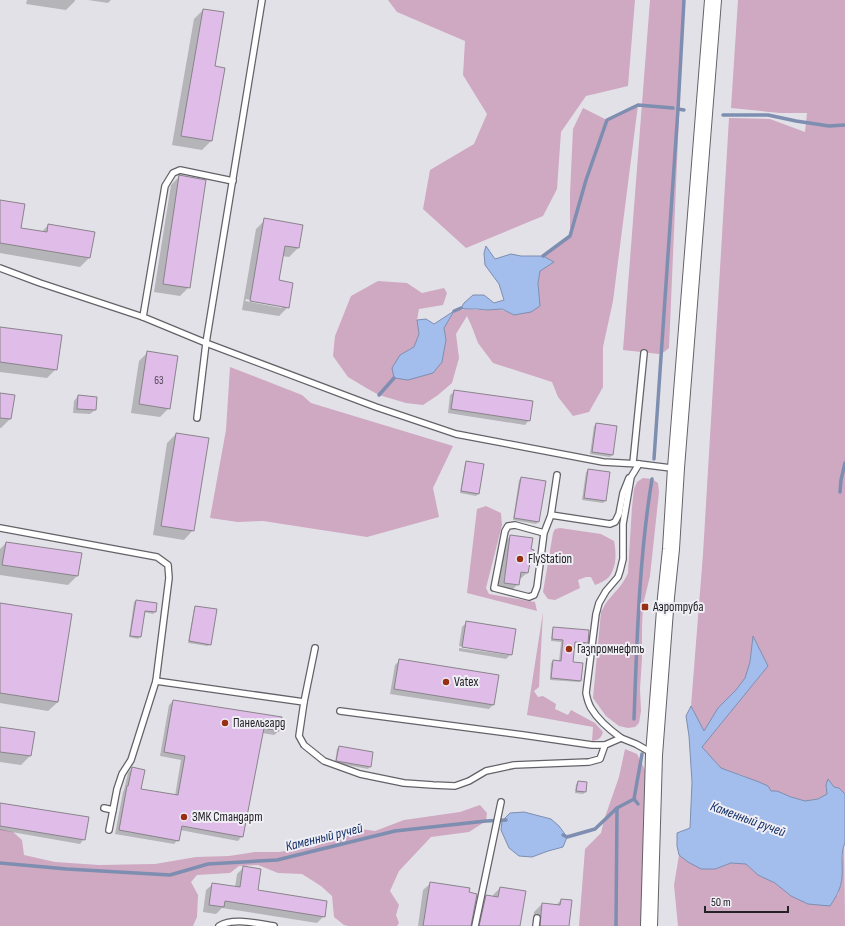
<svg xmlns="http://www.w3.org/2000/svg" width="845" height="926" font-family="'Sofia Sans Condensed',sans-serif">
<rect width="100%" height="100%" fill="#e3e1e8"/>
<g fill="#cfa8c2">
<polygon points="388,0 635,0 628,86 586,96 561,132 557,189 543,216 466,248 423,209 430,170 474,144 487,114 463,75 465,41 397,12"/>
<polygon points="650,0 684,0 669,348 664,352 659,354 623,350"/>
<polygon points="738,0 845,0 845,794 839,788 826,785 827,794 818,799 805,801 771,791 744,776 721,768 702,747 767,667 753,637 750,662 746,678 736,690 718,708 704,732 691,706 703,554 729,118 770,119 805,132 807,113 780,113 731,108"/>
<path d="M638 105 613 301 603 347V387L589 412 573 416 558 397 552 382 493 363 478 343 472 327 467 316 456 334 459 358 452 383 438 395 423 405 406 403 379 395 368 389 348 377 333 356 335 336 351 296 378 281 407 283 422 293 444 288 447 293 443 305 419 309 417 320 419 334 414 347 400 355 394 378 408 380 433 372 446 340 444 328 454 311C466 307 477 311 489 310 493 310 499 309 502 310 506 311 511 313 514 315L540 306 538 283 540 271 554 262 543 256 570 236V194L573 129 583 108 607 120Z"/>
<polygon points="230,367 302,395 311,403 453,446 433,488 439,517 367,537 263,521 238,522 210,518 226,430"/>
<path d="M643 478 652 479 658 483 659 492 650 576 643 605 642 627V659L640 689 641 711 639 723 635 727 628 728 619 726 606 716 593 698 601 612C603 609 604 606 606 603 614 592 622 587 628 573L632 507 634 489 637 482Z"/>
<polygon points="486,506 501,513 502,525 486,588 489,594 535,602 537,611 467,593 477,509"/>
<path d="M560 528 601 534 614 541C616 551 617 564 611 574 609 579 600 583 595 585L591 577H586L578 580 580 588 555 600 548 599 543 592 553 533 555 529Z"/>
<path d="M543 612 539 687 534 691 538 697 543 696 556 704 555 709 568 715 571 710 595 723 603 732C601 738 599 740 592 741L593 727 527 715Z"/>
<polygon points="625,749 637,754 645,770 641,926 579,926 585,849 601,833 604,820 619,777"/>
<polygon points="480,805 487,813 486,821 469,832 431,837 399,871 390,891 399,905 396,915 399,923 397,926 348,926 344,925 334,917 332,896 321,886 302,874 278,873 258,865 239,866 230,873 197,875 191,882 198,895 197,917 193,926 0,926 0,829 13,832 22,840 24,855 55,862 99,865 155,864 196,857 229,856 255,852 279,852 314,847 333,833 353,828 375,831 404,820 460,812"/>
<polygon points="844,843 845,926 678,926 674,885 679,855 688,862 715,869 731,863 746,864 758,875 775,883 791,896 808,904 838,895 842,878 842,862"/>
</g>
<g fill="#a3bdec" stroke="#7d8eb0">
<polygon points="486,246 495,259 511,254 521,256 543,256 554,262 540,271 538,283 540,306 531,312 514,315 502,309 487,310 477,309 466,309 461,308 464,303 473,295 484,295 494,303 504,300 499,284 485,265 484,253"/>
<polygon points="454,311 444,328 446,340 442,362 433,373 408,380 394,378 392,368 400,355 414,347 419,334 417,320 426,319 434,324"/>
<path d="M753 636 768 666 702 747 721 768 759 782 768 786 771 791H777L791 797 805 801 818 799 827 794 826 785 828 779 834 787 839 788 845 794V843C840 853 843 866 842 877 841 889 836 897 830 906L808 904 791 896 775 883 758 875 746 864 731 863 715 869H701L688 862 679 855 677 846V833L690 828 692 782 689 736 686 716 691 706 704 731 718 708 736 690 745 678 750 662Z"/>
<polygon points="524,812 551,819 559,826 567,837 563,847 548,851 532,857 519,856 509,848 501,830 502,821 510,813"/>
</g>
<g fill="#0003" fill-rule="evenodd">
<polygon points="27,0 75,0 75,1 66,10 26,4"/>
<polygon points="88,0 111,0 108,3"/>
<polygon points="203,10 214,67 211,141 202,150 172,145 194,19"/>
<polygon points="180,176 189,287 180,296 154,292 171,185"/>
<polygon points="0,201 20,229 41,233 48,225 89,258 80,267 0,253"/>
<path d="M265 220 298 248 289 257 282 256 278 281 288 307 279 316 242 310 256 229ZM246 299 282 306V308L245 301Z"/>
<polygon points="0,328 56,369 47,378 0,372"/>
<polygon points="148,352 169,408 160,417 131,413 139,361"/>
<polygon points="455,391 529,420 525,425 448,413 450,395"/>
<polygon points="0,394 14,396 10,419 1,428 0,428"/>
<polygon points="78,396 95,410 90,414 73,413 74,401"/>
<polygon points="596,424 612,455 610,457 590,454 594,426"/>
<polygon points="176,434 193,530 184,540 153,535 167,443"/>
<polygon points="467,462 478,494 476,496 460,493 465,464"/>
<polygon points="588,470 605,501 603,503 582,500 586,472"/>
<polygon points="521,478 538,522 536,524 513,520 519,480"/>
<polygon points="511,536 530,550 532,562 528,566 527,573 520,579 519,579 518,584 511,591 498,589 504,542"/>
<polygon points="6,543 77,576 68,585 0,575 0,549"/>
<polygon points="136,601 155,612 153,614 144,612 140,637 138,639 129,637 134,602"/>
<polygon points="0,604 58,702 48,711 0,703"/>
<polygon points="196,607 210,644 208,646 188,643 194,609"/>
<polygon points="467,622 511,654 506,659 459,651 459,648 509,655 509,653 459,646 462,627"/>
<polygon points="554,628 587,642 585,644 574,643 572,663 580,681 579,682 550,680 551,663 553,661 559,661 561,642 551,641 552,630"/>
<polygon points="399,661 493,705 489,709 390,694 395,665"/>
<polygon points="173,701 279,731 274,735 262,733 242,836 238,841 180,830 178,840 174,844 115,834 123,792 124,790 128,773 132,768 140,790 175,796 181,760 160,756 169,705"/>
<polygon points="0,728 33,733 30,756 21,765 0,762"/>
<polygon points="339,747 370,767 368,769 335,763 337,749"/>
<polygon points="578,782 586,783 585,792 583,794 575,793 576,784"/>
<polygon points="0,804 84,839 80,844 0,830"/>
<polygon points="244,867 257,891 324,916 317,923 222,908 216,914 203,912 206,890 213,884 235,887 237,874"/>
<polygon points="431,883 470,926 418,926 423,890"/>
<polygon points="500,888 519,926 474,926 479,903 486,896 493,897 493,895"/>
<polygon points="561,900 568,926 533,926 534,912 542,904 555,906"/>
</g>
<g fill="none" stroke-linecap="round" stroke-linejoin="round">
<g stroke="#7d8eb0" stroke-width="3.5">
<polyline points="678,109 684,110"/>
<polyline points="723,115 768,115 796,121 829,126 845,125"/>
<polyline points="543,256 570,236 586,180 607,120 638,105 673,108"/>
<polyline points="454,311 461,308"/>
<polyline points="379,395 394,378"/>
<polyline points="654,459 678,109 684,0"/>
<polyline points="840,492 841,480 845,463"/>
<path d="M634 719C637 639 639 558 652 479"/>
<polyline points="634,799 642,754"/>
<polyline points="563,835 567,837 595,829 617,808 634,799 638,804"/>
<polyline points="0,863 67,869 170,875 208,864 277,860 395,831 486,821 506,820"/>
<polyline points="616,926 617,808"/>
</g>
</g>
<g fill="#e0bce9" stroke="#89848a">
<polygon points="203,9 224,12 215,66 225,68 212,141 181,136"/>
<polygon points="179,175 206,180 190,288 163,284"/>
<polygon points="0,200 25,204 21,228 47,232 48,224 95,232 90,258 0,243"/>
<polygon points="264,218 303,225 299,248 285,246 279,280 293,283 289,308 250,301"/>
<polygon points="0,327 62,335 57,370 0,362"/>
<polygon points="147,351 178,356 170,409 139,404"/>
<polygon points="454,390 533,401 530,421 451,409"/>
<polygon points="0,393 15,395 11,419 0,418"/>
<polygon points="78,395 97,397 96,410 77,409"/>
<polygon points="596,423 617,426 613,455 592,452"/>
<polygon points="176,433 209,438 194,531 161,526"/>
<polygon points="466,461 484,464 479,494 461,491"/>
<polygon points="588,469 610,472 606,501 584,498"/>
<polygon points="521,477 546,481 539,522 514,518"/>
<polygon points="510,535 533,538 531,549 534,550 532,563 530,563 528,573 521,572 519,585 504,583"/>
<polygon points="6,542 82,553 78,576 2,565"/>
<polygon points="136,600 157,603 156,612 145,611 141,637 130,636"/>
<polygon points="0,603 72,614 58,702 0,693"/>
<polygon points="195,606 217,609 211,645 189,641"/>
<polygon points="466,621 516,629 512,655 462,647"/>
<polygon points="553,627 589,630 588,643 575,642 573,662 583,663 581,681 551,678 553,660 561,661 563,640 552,639"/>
<polygon points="399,659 499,675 494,705 394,689"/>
<polygon points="173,700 282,717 279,731 264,728 243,837 182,826 179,841 119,830 127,786 128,786 132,767 145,770 141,789 178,795 185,756 164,752"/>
<polygon points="0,727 35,732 31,756 0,752"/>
<polygon points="339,746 373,752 371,767 336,761"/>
<polygon points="578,781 587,782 586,792 576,791"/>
<polygon points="0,803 89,817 85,840 0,826"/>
<polygon points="243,866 261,869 258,890 327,901 325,917 225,901 224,907 209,905 212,883 240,887"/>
<polygon points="430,882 470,888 469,892 477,894 471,926 423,926"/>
<polygon points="500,887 526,891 520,926 479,926 486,895 498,897"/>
<polygon points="561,899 572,900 569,926 540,926 542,903 560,905"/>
</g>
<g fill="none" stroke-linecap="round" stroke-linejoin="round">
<g stroke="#646268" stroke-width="8">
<g id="lane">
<polyline points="0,268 40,283 143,317 206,343 376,407 456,434 603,462 639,464 671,468 675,468"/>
<polyline points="143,317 165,186 173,173 180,170 233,181"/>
<polyline points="197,418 206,343 262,0"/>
<polyline points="633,463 644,353"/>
<polyline points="551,515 610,524 615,522 619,514 623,493 629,478"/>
<polyline points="0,528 157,557 168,565 169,578 156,681 131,760 122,774 117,789 113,810 104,808"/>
<polyline points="544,533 515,525 508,526 505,531 494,588 529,597 534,595 537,587 544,533 551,515 557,475"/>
<polyline points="156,681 304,702 299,736 304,745 324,761 360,774 404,783 433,785 455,786 469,781 486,771 514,765 589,762 600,759 605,745 621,738 636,744 652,753"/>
<polyline points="304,702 315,648"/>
<polyline points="340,711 523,735 592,745 605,745"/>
<path d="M621 738C610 730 598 720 591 708 588 703 587 698 586 693L596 614 599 603 606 591 618 577 620 571 623 559V524L631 477 639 464"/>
<polyline points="109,830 113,810"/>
<path d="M219 926C233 917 259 924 274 926"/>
<polyline points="475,926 501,802"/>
<polyline points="536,926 537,918"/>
</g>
</g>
<g stroke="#646268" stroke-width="18">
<polyline id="secondary" points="649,926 654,755 666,597 671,549 676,468 713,0"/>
</g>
<use href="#lane" stroke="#fff" stroke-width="5.5"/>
<use href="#secondary" stroke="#fff" stroke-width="16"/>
</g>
<g fill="#972f13" stroke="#f0eef5" stroke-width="1.5">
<circle cx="520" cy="559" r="4"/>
<rect x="641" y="603" width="8" height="8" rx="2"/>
<circle cx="569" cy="649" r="4"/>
<circle cx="446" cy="682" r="4"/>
<circle cx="225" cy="723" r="4"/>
<circle cx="184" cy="817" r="4"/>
</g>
<g text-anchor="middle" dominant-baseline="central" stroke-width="4" stroke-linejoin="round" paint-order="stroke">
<g font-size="11" fill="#524856">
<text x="159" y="380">63</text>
</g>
<g font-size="13" fill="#232225" stroke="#f0eef5" text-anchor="start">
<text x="528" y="559">FlyStation</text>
<text x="653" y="607">Аэротруба</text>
<text x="577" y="649">Газпромнефть</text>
<text x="454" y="682">Vatex</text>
<text x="233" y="723">Панельгард</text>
<text x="192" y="817">ЗМК Стандарт</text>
</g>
<g font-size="14" font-style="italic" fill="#132f66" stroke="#f0eef5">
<text transform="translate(748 819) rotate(20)">Каменный ручей</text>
<text transform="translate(324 837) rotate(-14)">Каменный ручей</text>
</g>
</g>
<path d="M705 906v6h83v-6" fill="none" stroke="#232225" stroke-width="2"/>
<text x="711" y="906" font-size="12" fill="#232225" stroke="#f0eef5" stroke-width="3" paint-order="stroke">50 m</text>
</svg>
